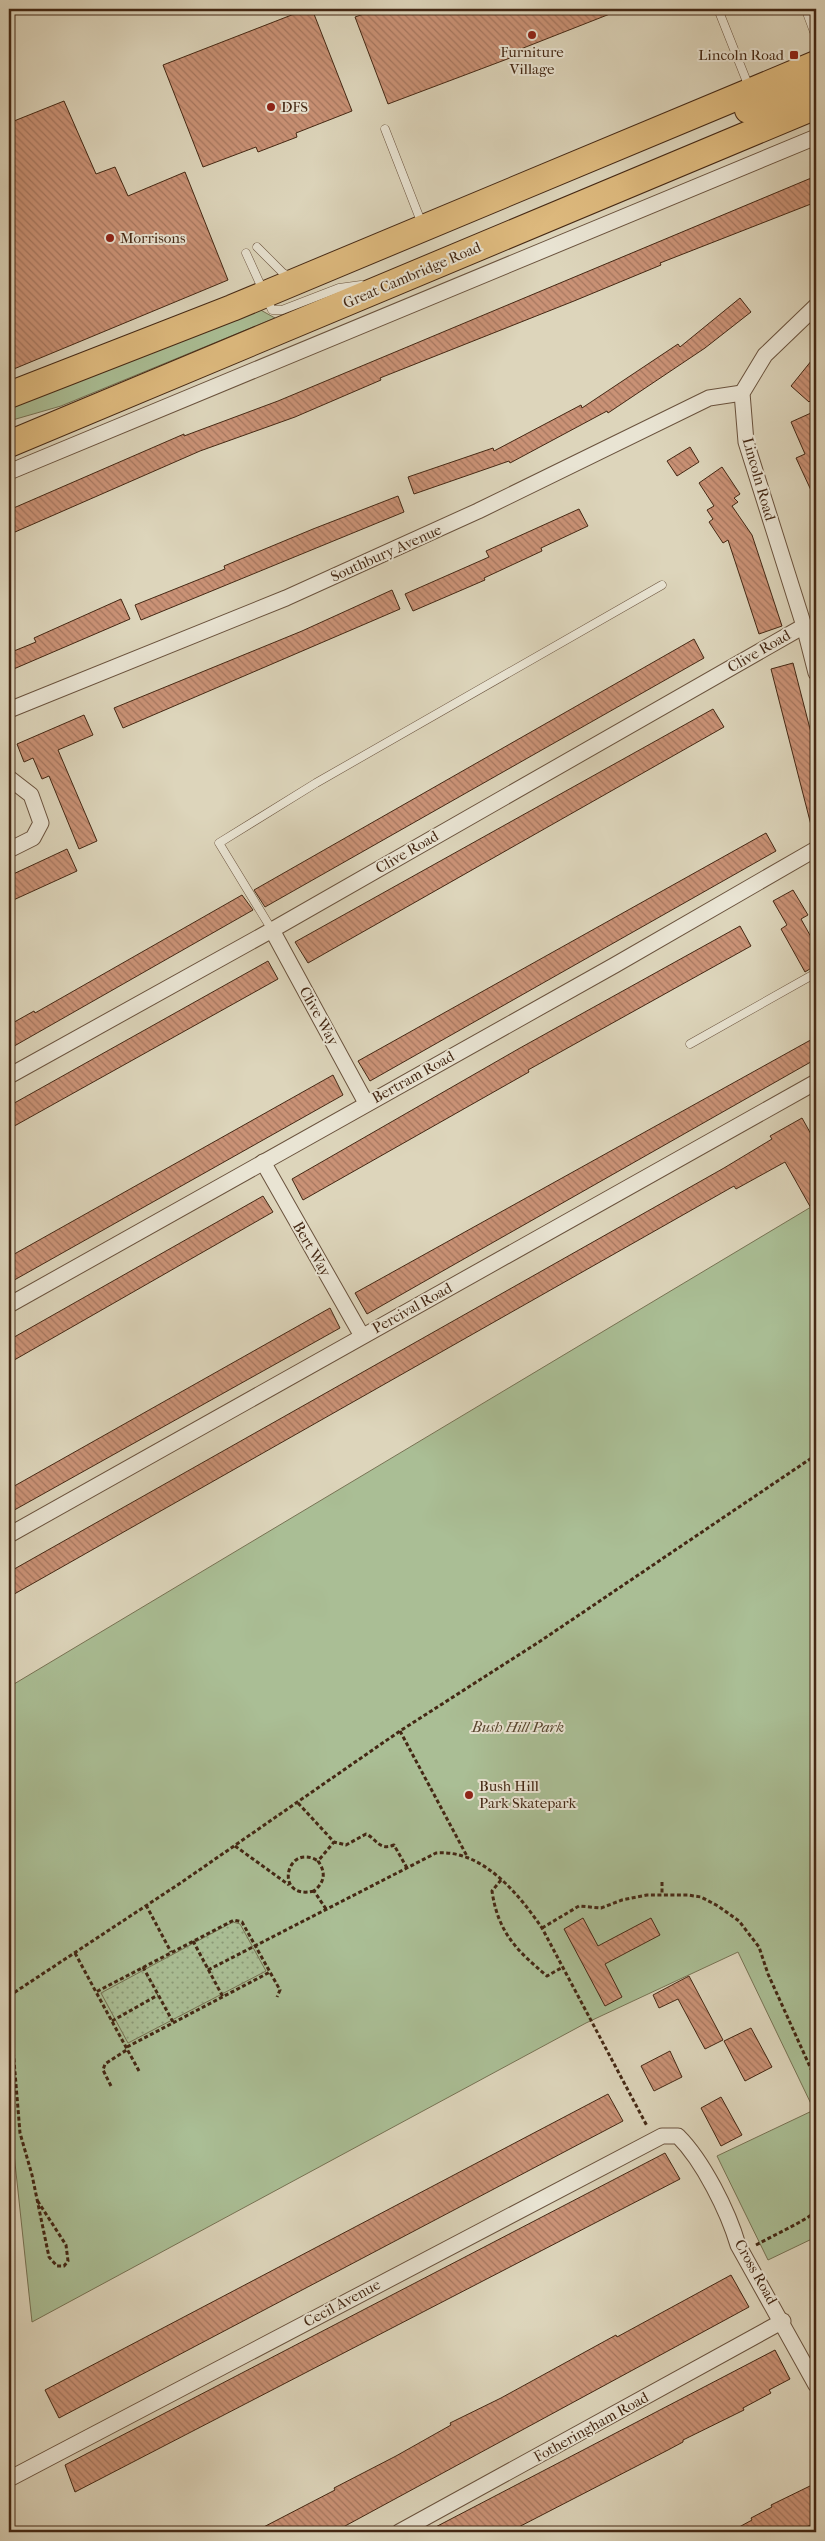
<svg xmlns="http://www.w3.org/2000/svg" width="825" height="2541" font-family="'IM FELL French Canon',serif">
<defs>
<pattern id="garden-dots" width="8" height="8" patternUnits="userSpaceOnUse" patternTransform="scale(1.25)"><rect width="8" height="8" fill="#aabe95"/><path d="M2 2h.1M6 6h.1" fill="none" stroke="#8c9a78" stroke-width="1.8" stroke-linecap="round"/></pattern>
<pattern id="building-back-hatch" width="6" height="6" patternUnits="userSpaceOnUse" patternTransform="scale(1.25)"><rect width="6" height="6" fill="#ca9276"/><path d="M-1 5l2 2M0 0l6 6M5-1l2 2" fill="none" stroke="#a67760"/></pattern>
</defs>
<rect width="100%" height="100%" fill="#ddd5bb"/>
<filter id="stains"><feTurbulence type="fractalNoise" baseFrequency=".004" numOctaves="4"/><feColorMatrix values="0 0 0 0 .2 0 0 0 0 .09 0 0 0 0 .02 0 0 0 .5 -.17"/></filter>
<radialGradient id="worn" r=".72"><stop offset=".6" stop-color="#630" stop-opacity="0"/><stop offset="1" stop-color="#630" stop-opacity=".3"/></radialGradient>
<g fill="#aabe95" stroke="#777354">
<polygon points="257,308 275,318 61,406 9,421 9,409"/>
<polygon points="816,1204 816,2237 768,2260 717,2156 814,2110 738,1952 586,2023 32,2322 9,2107 9,1687"/>
</g>
<polygon fill="url(#garden-dots)" stroke="#777354" points="233,1922 240,1924 266,1971 128,2043 101,1993"/>
<g fill="url(#building-back-hatch)" stroke="#442814">
<polygon points="307,9 312,9 352,111 296,133 297,137 258,152 256,147 203,167 163,65"/>
<polygon points="378,9 620,9 620,10 508,54 510,58 388,104 355,17"/>
<polygon points="64,101 96,174 115,167 128,196 185,172 228,280 9,371 9,123"/>
<polygon points="816,176 816,202 660,263 661,265 574,301 380,378 381,380 295,417 200,451 15,532 9,518 9,510 184,434 184,436 278,401"/>
<polygon points="740,298 751,312 705,348 608,413 607,411 510,463 509,461 414,494 408,477 493,448 494,451 581,405 582,408 678,344 680,347"/>
<polygon points="816,355 816,395 809,402 791,386"/>
<polygon points="811,413 816,425 816,501 796,458 805,454 791,422"/>
<polygon points="690,447 699,462 677,476 667,461"/>
<polygon points="722,467 740,494 734,498 738,502 732,506 752,535 782,626 759,634 728,540 723,543 709,522 713,519 707,510 714,506 699,483"/>
<polygon points="398,496 404,512 141,620 135,605 225,569 224,566 313,529"/>
<polygon points="579,509 588,526 541,548 542,551 484,578 485,580 413,611 405,594 489,557 486,551"/>
<polygon points="392,590 400,609 123,728 114,708 302,631"/>
<polygon points="121,599 130,619 9,671 9,653 36,642 34,638"/>
<polygon points="694,639 704,658 265,907 254,890"/>
<polygon points="793,663 816,752 816,824 811,825 771,669"/>
<polygon points="713,709 724,727 308,963 295,942"/>
<polygon points="84,715 93,735 58,750 97,841 79,849 49,776 42,779 33,758 24,762 17,744"/>
<polygon points="766,833 776,851 370,1081 358,1061"/>
<polygon points="67,849 77,871 9,902 9,876"/>
<polygon points="793,890 808,915 801,919 816,946 816,965 805,972 781,929 787,925 773,901"/>
<polygon points="242,895 253,910 9,1049 9,1025 34,1011 35,1013"/>
<polygon points="740,926 751,946 528,1070 529,1072 303,1200 292,1179 520,1048"/>
<polygon points="268,961 278,979 9,1129 9,1106"/>
<polygon points="816,1037 816,1059 367,1314 355,1293"/>
<polygon points="333,1075 343,1095 9,1283 9,1257"/>
<polygon points="802,1118 816,1143 816,1217 785,1162 736,1189 734,1186 9,1597 9,1572 724,1168 772,1139 770,1136"/>
<polygon points="263,1196 273,1212 9,1363 9,1340"/>
<polygon points="330,1308 340,1328 9,1513 9,1489"/>
<polygon points="583,1918 598,1946 651,1918 660,1935 605,1964 622,1997 605,2006 564,1929"/>
<polygon points="689,1976 723,2040 705,2049 678,1999 659,2008 653,1995"/>
<polygon points="751,2028 772,2067 745,2081 724,2041"/>
<polygon points="670,2051 682,2077 654,2091 641,2066"/>
<polygon points="608,2094 623,2121 59,2418 45,2390"/>
<polygon points="721,2097 742,2135 721,2146 701,2108"/>
<polygon points="665,2153 680,2179 75,2492 65,2465"/>
<polygon points="731,2275 749,2307 334,2532 254,2532 335,2490 334,2488 396,2456 451,2425 450,2423 501,2398 616,2335 617,2337"/>
<polygon points="775,2350 790,2379 769,2390 771,2393 743,2408 744,2410 683,2440 683,2442 668,2450 509,2532 426,2532"/>
<polygon points="812,2485 816,2494 816,2522 797,2532 730,2532 752,2520 751,2518 772,2507 771,2505"/>
</g>
<g fill="none" stroke-linecap="round" stroke-linejoin="round">
<g stroke="#6a533e" stroke-width="9">
<g id="service">
<polyline points="718,9 749,87"/>
<polyline points="807,13 816,37"/>
<polyline points="385,129 422,224"/>
<polyline points="257,247 283,273 291,277"/>
<polyline points="246,253 272,310 282,310 339,288 361,285"/>
<polyline points="272,930 219,843 316,783 662,585"/>
<polyline points="690,1044 816,973"/>
</g>
</g>
<g stroke="#6a533e" stroke-width="17">
<g id="minor">
<polyline points="816,306 765,355 742,393 746,442 804,626 816,673"/>
<polyline points="9,472 816,137"/>
<polyline points="9,710 286,598 478,511 709,398 742,393"/>
<polyline points="9,778 31,795 41,823 33,838 9,850"/>
<polyline points="272,930 366,1103"/>
<polyline points="9,1076 272,930 804,626"/>
<polyline points="263,1162 362,1336"/>
<polyline points="9,1305 615,965 816,849"/>
<polyline points="9,1535 816,1082"/>
<path d="M9 2479 662 2136H678C703 2161 728 2211 738 2245L816 2385"/>
<polyline points="399,2532 783,2321"/>
</g>
</g>
<g stroke="#442814" stroke-width="28">
<g id="trunk">
<polyline points="748,110 816,88"/>
<polyline points="9,395 232,308 816,64"/>
<polyline points="9,444 816,106"/>
</g>
</g>
<g stroke="#442814" stroke-width="3" stroke-dasharray="4 2.5" stroke-linecap="butt">
<polyline points="400,1731 468,1858"/>
<path d="M298 1803 334 1842 346 1845 366 1834C377 1839 379 1851 394 1845L407 1868"/>
<polyline points="235,1846 289,1885"/>
<path d="M501 1880 492 1891C498 1932 516 1950 547 1976L563 1967"/>
<polyline points="662,1882 662,1895"/>
<path d="M314 1891C273 1901 286 1841 318 1861"/>
<polyline points="146,1905 171,1952"/>
<path d="M326 1909 314 1891C325 1882 326 1872 318 1861L334 1842"/>
<polyline points="542,1928 579,1906 601,1908 622,1900 647,1895 688,1895 701,1897 718,1906 739,1921 759,1947 768,1974 816,2080"/>
<polyline points="193,1941 223,1997"/>
<polyline points="75,1953 96,1992"/>
<polyline points="143,1967 173,2022"/>
<path d="M208 1970 436 1853C482 1849 518 1893 542 1928L647 2126"/>
<polyline points="9,1996 182,1882 400,1731 542,1640 816,1455"/>
<polyline points="9,2000 20,2133 32,2175 49,2257 57,2266 64,2266 68,2261 66,2245 37,2200"/>
<polyline points="112,2021 158,1995"/>
<polyline points="127,2047 270,1972"/>
<polyline points="139,2071 96,1992 234,1920 242,1922 280,1990 277,1997"/>
<polyline points="111,2086 103,2070 105,2064 128,2049"/>
<path d="M756 2245C776 2234 797 2225 816 2212"/>
</g>
<use href="#service" stroke="#e9e4d3" stroke-width="8"/>
<use href="#minor" stroke="#e9e4d3" stroke-width="15"/>
<use href="#trunk" stroke="#deba7e" stroke-width="26"/>
</g>
<g fill="#8f2418" stroke="#e9e4d3" stroke-width="2">
<circle cx="532" cy="35" r="5"/>
<rect x="789" y="50" width="10" height="10" rx="2.5"/>
<circle cx="271" cy="107" r="5"/>
<circle cx="110" cy="238" r="5"/>
<circle cx="469" cy="1795" r="5"/>
</g>
<g text-anchor="middle" dominant-baseline="central" stroke-width="4" stroke-linejoin="round" paint-order="stroke">
<g font-size="15" fill="#442814" stroke="#e9e4d3" text-anchor="start">
<text x="532" y="52" text-anchor="middle">Furniture<tspan x="532" dy="17">Village</tspan></text>
<text x="784" y="55" text-anchor="end">Lincoln Road</text>
<text x="281" y="107">DFS</text>
<text x="120" y="238">Morrisons</text>
<text x="479" y="1786">Bush Hill<tspan x="479" dy="17">Park Skatepark</tspan></text>
</g>
<g font-size="15" fill="#442814" stroke="#e9e4d3">
<text transform="translate(412 275) rotate(-23)">Great Cambridge Road</text>
<text transform="translate(759 479) rotate(74)">Lincoln Road</text>
<text transform="translate(386 553) rotate(-24)">Southbury Avenue</text>
<text transform="translate(759 651) rotate(-30)">Clive Road</text>
<text transform="translate(407 852) rotate(-30)">Clive Road</text>
<text transform="translate(319 1016) rotate(61)">Clive Way</text>
<text transform="translate(413 1077) rotate(-29)">Bertram Road</text>
<text transform="translate(312 1249) rotate(60)">Bert Way</text>
<text transform="translate(412 1308) rotate(-29)">Percival Road</text>
<text transform="translate(756 2272) rotate(61)">Cross Road</text>
<text transform="translate(342 2303) rotate(-28)">Cecil Avenue</text>
<text transform="translate(591 2427) rotate(-29)">Fotheringham Road</text>
</g>
<g font-size="15" font-style="italic" fill="#58462e" stroke="#e9e4d3">
<text x="518" y="1727">Bush Hill Park</text>
</g>
</g>
<rect width="825" height="2541" fill="none" stroke="#ddd5bb" stroke-width="30"/>
<rect x="10" y="10" width="805" height="2521" fill="none" stroke="#442814" stroke-width="2.5"/>
<rect x="15" y="15" width="795" height="2511" fill="none" stroke="#442814"/>
<rect width="100%" height="100%" filter="url(#stains)"/>
<rect width="100%" height="100%" fill="url(#worn)"/>
</svg>
